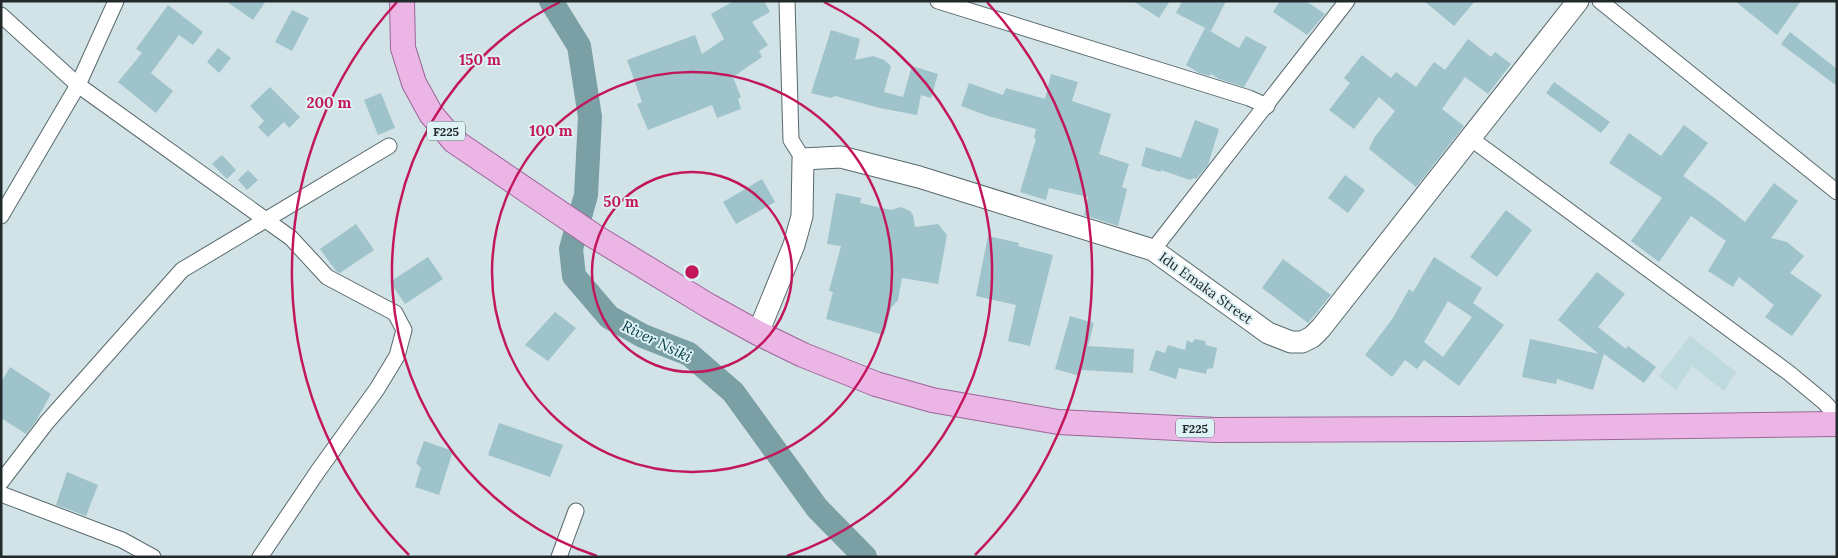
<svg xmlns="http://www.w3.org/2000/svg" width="1838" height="558" font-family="Lora,serif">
<rect width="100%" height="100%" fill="#d1e3e7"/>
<polygon fill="#bedadf" points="1690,336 1736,372 1724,391 1692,366 1676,390 1659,376"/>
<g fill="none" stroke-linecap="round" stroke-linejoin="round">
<polyline stroke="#7a9fa5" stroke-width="24" points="551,1 579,46 590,117 586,195 571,249 574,276 609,317 643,336 689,354 733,392 817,508 865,557"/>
</g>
<g fill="#9ec3ca" fill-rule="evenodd">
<polygon points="226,1 266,1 253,20"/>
<polygon points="734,1 764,1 770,12 752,22 768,45 759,51 762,57 733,77 741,97 738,99 741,109 717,118 712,105 648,130 637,104 642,102 627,60 695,35 702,54 724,39 711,14"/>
<polygon points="1133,1 1170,1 1159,18"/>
<polygon points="1182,1 1226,1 1211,31 1176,13"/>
<polygon points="1280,1 1306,1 1325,14 1307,35 1273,12"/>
<polygon points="1424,1 1475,1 1454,26"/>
<polygon points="1735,1 1801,1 1777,35"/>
<polygon points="168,5 203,32 193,45 179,35 151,73 173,91 156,113 118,82 142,53 136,49"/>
<polygon points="292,10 309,18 292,51 275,42"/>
<polygon points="1205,28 1239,48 1246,36 1267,47 1244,87 1219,79 1211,74 1210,76 1199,73 1186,65"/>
<polygon points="831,30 860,39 855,60 873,56 884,60 891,66 884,92 903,97 912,66 938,74 931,98 921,95 917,115 880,108 835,96 831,98 811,93"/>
<polygon points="1790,32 1837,69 1837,86 1781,44"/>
<polygon points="1468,39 1491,57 1495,52 1511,64 1488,94 1465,77 1442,109 1464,126 1416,187 1369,149 1374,138 1395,111 1379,97 1354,129 1329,110 1350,83 1344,78 1362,55 1391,78 1396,72 1416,87 1434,62 1445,70"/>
<polygon points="218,48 231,58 219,73 207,62"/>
<polygon points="1051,74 1078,82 1072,101 1111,114 1099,154 1129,164 1122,187 1127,189 1118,226 1084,215 1088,197 1049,188 1046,200 1020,192 1036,139 1034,138 1036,129 988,116 961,106 969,83 1003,95 1006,88 1045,99"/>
<polygon points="1554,82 1610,122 1601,133 1546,93"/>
<polygon points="270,87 300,117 289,128 284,122 268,137 258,127 264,121 250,106"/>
<polygon points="381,93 395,128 378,135 364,100"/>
<polygon points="1195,120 1219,129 1208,165 1196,179 1194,178 1190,180 1161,170 1161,172 1141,166 1146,147 1181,158"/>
<polygon points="1684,125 1708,143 1683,176 1716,199 1745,222 1774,183 1798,201 1771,238 1787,242 1804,256 1790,273 1822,295 1792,336 1765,317 1774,305 1739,277 1733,287 1708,271 1726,241 1691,216 1659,262 1631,241 1662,198 1609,163 1629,133 1661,156"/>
<polygon points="222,155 236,170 227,179 212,164"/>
<polygon points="248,170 258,180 247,190 238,180"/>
<polygon points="1345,175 1365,190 1348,213 1328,198"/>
<polygon points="762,179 775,202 736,224 723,202"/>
<polygon points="836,193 861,198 860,203 891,210 901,207 910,211 913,215 915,227 938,224 947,235 938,284 902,278 898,300 891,308 884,335 826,319 833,292 829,291 841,246 827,244"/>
<polygon points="1506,210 1532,230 1497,277 1470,257"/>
<polygon points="356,224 374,250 340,273 336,271 320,249"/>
<polygon points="988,236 1019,243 1018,246 1053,255 1030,346 1008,341 1016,305 976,296"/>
<polygon points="428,257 443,279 405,304 390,282"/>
<path d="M1434 257 1482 288 1473 303 1504 325 1459 386 1424 360 1417 369 1405 360 1392 377 1365 355 1393 318 1409 289 1413 292ZM1448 301 1472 317 1443 357 1424 342Z"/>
<polygon points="1283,259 1331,295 1308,323 1262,288"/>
<polygon points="1597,272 1625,294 1598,327 1626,349 1628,346 1656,367 1644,383 1604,354 1593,390 1557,379 1556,384 1522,377 1530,339 1599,354 1558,320"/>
<polygon points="555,312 576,328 548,361 525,345"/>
<polygon points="1070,316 1094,323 1088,346 1134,349 1133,373 1081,370 1080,376 1055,369"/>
<polygon points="1195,339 1205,341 1206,345 1217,348 1213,368 1207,369 1206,374 1179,368 1176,379 1149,370 1156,350 1165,353 1168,345 1185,350 1187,340 1192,343"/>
<polygon points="10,367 51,394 36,421 26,434 1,418 1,383"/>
<polygon points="499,423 563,445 550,477 488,455"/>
<polygon points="424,441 453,451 439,495 415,487 421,468 416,463"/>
<polygon points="67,472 98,485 86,516 56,505"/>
</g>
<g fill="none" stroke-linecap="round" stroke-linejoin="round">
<g stroke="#58696c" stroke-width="17">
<g id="street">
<polyline points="787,1 791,140 803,159"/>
<polyline points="938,1 1249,98 1267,106"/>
<polyline points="1600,1 1837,192"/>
<polyline points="1,15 78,85 291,238 327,277 395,313 404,330 397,356 377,389 318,471 260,557"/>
<polyline points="1470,138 1789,373 1824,402 1837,416"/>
<polyline points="1,216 78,85 116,1"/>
<polyline points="1153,250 1347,1"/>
<polyline points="1,482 47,422 182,270 389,146"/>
<polyline points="1,494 122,540 153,557"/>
<polyline points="559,557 576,511"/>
</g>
</g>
<g stroke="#58696c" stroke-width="23">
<polyline id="secondary" points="758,333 794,245 802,216 803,159 841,157 919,177 1153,250 1268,333 1291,342 1302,342 1312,337 1321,328 1578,1"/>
</g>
<g stroke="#9c6598" stroke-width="26">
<polyline id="primary" points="402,1 403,48 414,83 431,114 454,141 594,236 709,306 758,333 803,355 876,384 932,400 1058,422 1216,430 1465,429 1837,424"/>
</g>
<use href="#street" stroke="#fff" stroke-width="15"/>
<use href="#secondary" stroke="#fff" stroke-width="21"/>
<use href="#primary" stroke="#ebb6e5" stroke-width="24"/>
</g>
<g fill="none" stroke="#c2185b" stroke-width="2.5">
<circle cx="692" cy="272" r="100"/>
<circle cx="692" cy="272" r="200"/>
<path d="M597 556A300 300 0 0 1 560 2M824 2A300 300 0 0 1 787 556"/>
<path d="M409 555A400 400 0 0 1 397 2M987 2A400 400 0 0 1 975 555"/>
</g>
<g text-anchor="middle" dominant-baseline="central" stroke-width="4" stroke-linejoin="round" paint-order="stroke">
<g fill="#def1f4" stroke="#5a6567" stroke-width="1">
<rect x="427" y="121.5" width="38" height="19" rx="4"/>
<rect x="1176" y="418.5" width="38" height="19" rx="4"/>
</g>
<g font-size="12" font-weight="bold" fill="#22292b">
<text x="446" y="131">F225</text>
<text x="1195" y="428">F225</text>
</g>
<g font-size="14" fill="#22292b" stroke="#def1f4">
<text transform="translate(1206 288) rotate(36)">Idu Emaka Street</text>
</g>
<g font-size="15" font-style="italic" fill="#003d45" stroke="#def1f4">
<text transform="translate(657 341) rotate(26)">River Nsiki</text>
</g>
</g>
<circle cx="692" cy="272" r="8" fill="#c2185b" stroke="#def1f4" stroke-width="2.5"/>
<g font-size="15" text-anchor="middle" font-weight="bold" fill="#c2185b" stroke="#def1f4" stroke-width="4" stroke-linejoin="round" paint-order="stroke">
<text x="480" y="65">150 m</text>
<text x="329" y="108">200 m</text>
<text x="551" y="136">100 m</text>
<text x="621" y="207">50 m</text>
</g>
<rect width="1838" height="558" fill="none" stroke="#22292b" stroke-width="5"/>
</svg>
